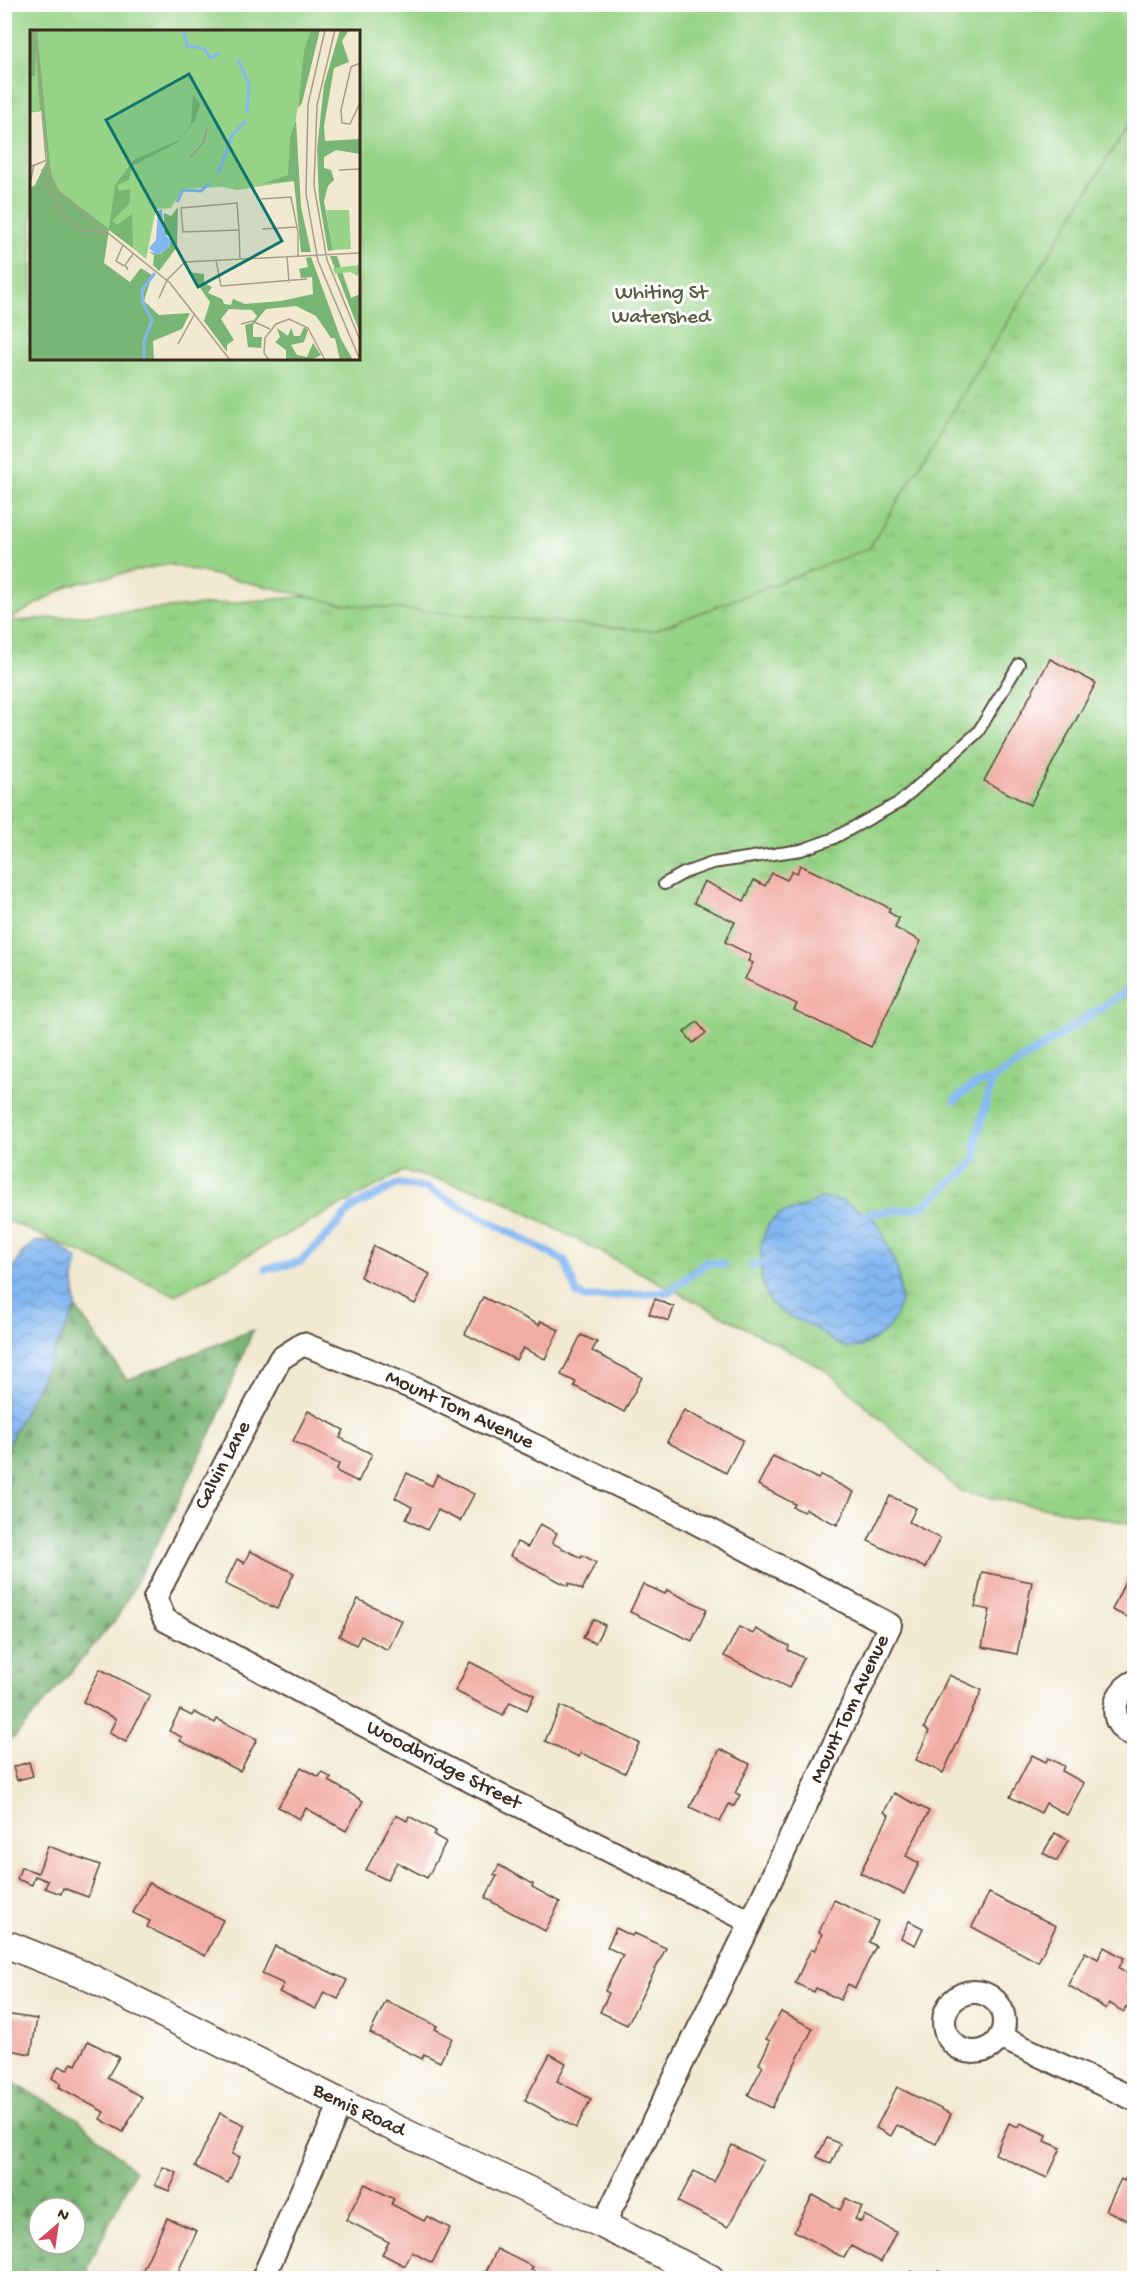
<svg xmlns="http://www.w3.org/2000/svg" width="1139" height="2283" font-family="'Gochi Hand',sans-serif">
<defs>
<pattern id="grass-tufts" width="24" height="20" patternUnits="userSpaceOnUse" patternTransform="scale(1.5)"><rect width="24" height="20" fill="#97d387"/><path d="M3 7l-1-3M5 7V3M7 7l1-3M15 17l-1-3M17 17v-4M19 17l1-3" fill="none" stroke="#83b574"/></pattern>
<pattern id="forest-firs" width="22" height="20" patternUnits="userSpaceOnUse" patternTransform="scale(1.5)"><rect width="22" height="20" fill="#79b574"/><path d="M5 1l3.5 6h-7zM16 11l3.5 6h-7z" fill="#64935f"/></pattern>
<pattern id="water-waves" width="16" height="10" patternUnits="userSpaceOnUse" patternTransform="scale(1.5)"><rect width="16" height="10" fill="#83b7f1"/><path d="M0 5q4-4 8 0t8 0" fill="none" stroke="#6c95c3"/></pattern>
</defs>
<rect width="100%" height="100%" fill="#fff"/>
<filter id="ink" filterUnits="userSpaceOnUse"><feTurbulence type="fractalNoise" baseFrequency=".0167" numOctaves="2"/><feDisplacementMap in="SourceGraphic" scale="12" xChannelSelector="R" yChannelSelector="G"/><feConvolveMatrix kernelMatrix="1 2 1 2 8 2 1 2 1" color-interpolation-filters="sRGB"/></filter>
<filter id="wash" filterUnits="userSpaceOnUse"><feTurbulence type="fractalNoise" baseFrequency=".008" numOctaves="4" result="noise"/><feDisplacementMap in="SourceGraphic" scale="24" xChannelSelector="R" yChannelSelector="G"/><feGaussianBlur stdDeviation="1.35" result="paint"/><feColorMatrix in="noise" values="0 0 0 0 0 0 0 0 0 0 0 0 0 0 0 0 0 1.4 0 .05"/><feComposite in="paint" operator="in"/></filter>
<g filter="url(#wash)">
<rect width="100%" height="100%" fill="#f2e9d1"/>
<polygon fill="url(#grass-tufts)" stroke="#697e52" stroke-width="1.5" points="1134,115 1134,1524 961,1492 826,1370 488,1193 404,1171 175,1295 9,1221 5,1225 5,622 869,548"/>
<g fill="url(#forest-firs)" stroke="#5a7049" stroke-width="1.5" fill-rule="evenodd">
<polygon points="76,1308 127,1380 253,1330 218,1418 166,1527 117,1618 15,1737 5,1740 5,1450"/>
<path d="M4 2078 77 2118 135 2171 88 2267 90 2278H5ZM39 2208H75V2244H39Z"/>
</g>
<path fill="#97d387" stroke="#697e52" stroke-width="1.5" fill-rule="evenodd" d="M5 4 1134 5V115L869 548 653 631 342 604 167 564 70 585 5 622ZM32 32H358V358H32Z"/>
<g fill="url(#water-waves)" stroke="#5f7088" stroke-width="1.5">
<polygon points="821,1198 843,1201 870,1216 878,1223 898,1271 901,1301 894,1319 883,1334 861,1347 847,1348 836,1343 813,1327 789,1316 770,1303 762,1280 761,1244 768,1225 779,1214 801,1208"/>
<polygon points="49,1241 63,1248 78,1260 74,1279 76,1308 5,1450 5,1283 22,1253 35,1242"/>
</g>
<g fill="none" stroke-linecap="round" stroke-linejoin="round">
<g stroke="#83b7f1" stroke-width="8">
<path d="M955 1100C963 1092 979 1080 992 1080"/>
<path d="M858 1217C880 1209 902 1212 923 1206L972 1165 976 1158V1140L992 1080 1134 986"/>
<polyline points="752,1266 771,1259"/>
<polyline points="266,1269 300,1262 323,1240 353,1207 398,1184 426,1188 565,1261 577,1293 585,1298 669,1292 707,1262 723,1264"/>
</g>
</g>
<g id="blocks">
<g fill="#f1ada4">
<polygon points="1050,659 1096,683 1030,805 984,781"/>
<polygon points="800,865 890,908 888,912 899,918 895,928 921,941 871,1047 794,1010 797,1004 745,979 753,963 748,961 751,955 725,942 735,922 694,903 704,881 744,901 754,880 765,886 772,873 787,880 792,871 797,873"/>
<polygon points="697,1022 706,1033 693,1043 684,1032"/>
<polygon points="374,1246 430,1274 415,1304 360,1277"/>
<polygon points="483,1297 539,1325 541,1321 559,1330 545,1359 523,1348 516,1360 465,1334"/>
<polygon points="655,1299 674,1307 669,1321 649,1314"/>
<polygon points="581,1335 597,1342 592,1351 642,1377 624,1412 574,1386 576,1382 561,1375"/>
<polygon points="684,1410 743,1440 726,1473 667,1442"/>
<polygon points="308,1411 344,1430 340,1438 372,1454 358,1482 336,1471 339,1464 293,1441"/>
<polygon points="773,1456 818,1479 821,1475 854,1492 837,1525 806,1509 804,1512 793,1507 795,1504 758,1485"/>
<polygon points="407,1473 432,1486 437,1475 474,1494 460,1521 438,1510 427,1530 406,1519 412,1507 395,1498"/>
<polygon points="890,1496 916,1508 909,1522 940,1538 925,1568 868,1541"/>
<polygon points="540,1524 557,1533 552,1543 581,1558 582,1555 596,1562 582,1590 569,1583 568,1586 510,1556 517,1542 528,1547"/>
<polygon points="250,1551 294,1573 277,1609 225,1584 237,1559 244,1563"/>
<polygon points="982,1572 1032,1582 1017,1654 982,1647 990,1610 975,1607"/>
<polygon points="1127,1577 1134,1580 1134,1620 1112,1610"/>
<polygon points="643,1584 665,1594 667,1590 707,1609 692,1641 630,1612"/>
<polygon points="358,1599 402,1621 388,1650 361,1636 356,1645 339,1636"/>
<polygon points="593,1619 605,1625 595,1643 583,1638"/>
<polygon points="739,1627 753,1634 756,1629 789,1646 788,1650 804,1658 789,1688 724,1656"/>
<polygon points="470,1662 534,1695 527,1710 510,1702 503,1715 455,1691"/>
<polygon points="100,1669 150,1695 126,1742 109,1733 116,1719 83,1702"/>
<polygon points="949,1675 982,1690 943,1773 916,1760 929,1731 924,1728"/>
<polygon points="561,1706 639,1743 625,1773 581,1753 579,1757 545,1741"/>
<polygon points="180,1710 192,1716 194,1712 215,1723 217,1719 257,1739 240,1771 180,1741 182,1737 169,1731"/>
<polygon points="720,1749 750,1764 735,1793 740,1795 734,1806 729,1804 720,1822 690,1807"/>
<polygon points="1032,1755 1046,1762 1048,1758 1064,1766 1062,1771 1084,1783 1067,1815 1046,1803 1041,1813 1010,1797"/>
<polygon points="29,1762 33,1776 17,1780 13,1767"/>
<polygon points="301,1767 319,1777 322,1772 331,1778 329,1781 363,1801 346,1831 306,1808 299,1819 278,1807"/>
<polygon points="894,1793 929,1811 906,1856 919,1863 904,1894 860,1873 889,1815 884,1812"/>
<polygon points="396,1815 407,1821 409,1816 436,1831 434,1835 446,1842 427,1878 397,1862 387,1880 366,1870"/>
<polygon points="1055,1833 1068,1840 1057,1861 1043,1853"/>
<polygon points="48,1846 100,1865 88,1897 63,1888 61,1894 45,1888 48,1881 35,1876 32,1885 17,1879 21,1867 38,1873"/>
<polygon points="499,1865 533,1884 532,1887 560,1902 545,1931 485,1898 497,1876 494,1875"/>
<polygon points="149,1883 223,1920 205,1956 147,1927 150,1921 133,1913"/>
<polygon points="989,1893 1056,1926 1038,1962 972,1927"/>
<polygon points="834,1900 878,1921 869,1942 876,1946 855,1988 848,1984 840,2000 816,1988 814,1992 795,1983 811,1949 814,1951 822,1934 819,1932"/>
<polygon points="909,1921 923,1928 915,1945 901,1938"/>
<polygon points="616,1928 632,1936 634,1933 666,1948 627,2025 600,2012 609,1993 605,1991 623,1955 607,1947"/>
<polygon points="275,1946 347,1980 338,1999 324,1992 316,2009 279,1992 284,1984 262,1974"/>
<polygon points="1104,1947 1124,1958 1119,1968 1134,1977 1134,1993 1124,2012 1109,2003 1106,2009 1068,1985 1085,1952 1098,1959"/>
<polygon points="386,2001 437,2026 435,2029 452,2038 440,2062 424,2054 422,2059 370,2033"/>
<polygon points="781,2012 813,2028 772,2108 748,2095 763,2066 759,2064 770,2041 766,2039"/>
<polygon points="4,2014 37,2019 31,2054 4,2049"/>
<polygon points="88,2041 119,2057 107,2078 142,2097 123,2132 100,2119 104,2112 59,2087 61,2084 52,2078 59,2066 67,2070 72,2063 76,2065"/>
<polygon points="550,2054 566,2063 557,2081 591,2099 576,2128 525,2100"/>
<polygon points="897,2087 951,2114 936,2144 897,2125 891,2136 876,2128"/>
<polygon points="220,2113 245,2125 232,2154 240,2157 228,2183 195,2167"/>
<polygon points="1009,2123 1018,2127 1020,2123 1047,2135 1045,2141 1061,2148 1047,2178 995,2154"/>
<polygon points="827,2138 840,2144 831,2164 817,2157"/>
<polygon points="732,2145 763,2161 728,2227 678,2202 694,2171 714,2182"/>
<polygon points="163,2167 177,2173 169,2191 155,2185"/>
<polygon points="1127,2176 1134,2180 1134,2224 1106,2210 1121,2179 1124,2181"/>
<polygon points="365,2184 394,2199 391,2204 424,2221 427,2216 450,2228 432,2263 412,2252 405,2266 382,2254 389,2242 346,2220"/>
<polygon points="813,2195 840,2210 846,2198 862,2207 855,2219 861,2222 864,2215 896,2232 881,2262 851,2246 844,2258 794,2231"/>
<polygon points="167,2218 197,2231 175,2278 139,2278"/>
<polygon points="497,2249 533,2267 531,2270 548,2278 483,2278"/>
<polygon points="911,2271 925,2278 907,2278"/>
<polygon points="939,2271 953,2278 935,2278"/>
</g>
</g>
</g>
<g filter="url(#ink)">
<use href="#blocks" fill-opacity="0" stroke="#564739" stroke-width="1.5"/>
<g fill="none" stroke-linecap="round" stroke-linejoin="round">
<g stroke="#564739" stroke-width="14">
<polyline id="service" points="664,884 684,873 712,863 801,850 832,839 900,802 978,732 1019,664"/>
</g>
<g stroke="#564739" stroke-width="26">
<g id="minor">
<path d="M1134 1682C1111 1693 1107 1726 1134 1736"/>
<circle cx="974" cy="2022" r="30"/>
<polyline points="1000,2037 1134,2099"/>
<path id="s1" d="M603 2225 751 1922 890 1625 689 1519 413 1388 303 1344 280 1359 155 1598 165 1620 461 1776 751 1922"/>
<polyline points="263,2278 341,2103"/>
</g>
</g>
<g stroke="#564739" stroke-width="30">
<g id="tertiary">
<path id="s2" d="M4 1946H11L91 1978 341 2103 603 2225 710 2278"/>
</g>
</g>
<use href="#service" stroke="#fff" stroke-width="10"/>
<use href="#minor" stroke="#fff" stroke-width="22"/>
<use href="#tertiary" stroke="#fff" stroke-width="27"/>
</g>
</g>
<g text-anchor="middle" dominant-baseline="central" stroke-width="6" stroke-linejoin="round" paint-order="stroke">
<g font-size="21" fill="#575d3e" stroke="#fff">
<text x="661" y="294">Whiting St<tspan x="661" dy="24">Watershed</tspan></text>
</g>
<g font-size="21" fill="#3b2a1e" stroke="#fff">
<text transform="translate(459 1411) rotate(25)">Mount Tom Avenue</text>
<text transform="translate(224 1466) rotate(-62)">Calvin Lane</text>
<text stroke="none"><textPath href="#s1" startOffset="572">Mount Tom Avenue</textPath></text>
<text stroke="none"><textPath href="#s1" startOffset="1952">Woodbridge Street</textPath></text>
<text stroke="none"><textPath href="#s2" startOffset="392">Bemis Road</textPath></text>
</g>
</g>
<g transform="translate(30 30)">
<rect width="330" height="330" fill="#f2e9d1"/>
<path d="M184 0H282L265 93 264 151 207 160 192 157 153 159 141 178 126 179 116 229 79 199 85 155 101 136 161 95 164 47 173 37Z" fill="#97d387"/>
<path d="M0 0H184L173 37 164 47 163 65 170 74 165 91 147 113 102 136 99 150 87 155 89 161 100 159V173L82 191 87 195 102 184 103 218 79 200 74 233 100 252 111 238 122 245 114 271 129 285 160 283 152 299 123 311 124 330H0V158L5 155 17 130 12 80 0 83ZM290 0 272 73 268 78 274 21 281 0ZM310 0H319L312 11 319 32 304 38 294 96 295 111 330 109V124L306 120 294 127V138L301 140 304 150 298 156 294 171 303 220 298 221 289 169 287 119 294 55ZM266 90 271 177 281 222H271L264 151 231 154 258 145 260 107ZM148 177 147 217 129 241 123 235 124 225 119 222 130 224 140 216V207L134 204V183L141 186ZM300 226H307L321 268 330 264V303ZM281 227 311 309 323 330H310L305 308H301L286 286 266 276 236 279 223 295V307H232L231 318 218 317 215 295 222 293 227 286 222 280 199 279 191 289 204 310 197 315V322L174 291 180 272 159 242 174 244V253L182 257 178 263 192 269 194 274 201 275 203 269 215 274 251 271 283 264 282 247 271 248 269 239 278 237 276 228ZM274 297 278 300 274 312 261 315 267 325 277 327 283 313 291 325 281 330H256V320L245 312 250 307 247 298 258 306 261 298 264 306H270Z" fill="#79b574"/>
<path d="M7 0H184L173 37 164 47 161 95 149 110 104 130 85 155 79 199 29 161 21 144ZM6 20 10 82 0 81V47L5 46ZM296 180H319L321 219 303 220ZM329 235 330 247 320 242 305 244 303 238Z" fill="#97d387"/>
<path d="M132 179 134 204 141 210 139 218 127 225 119 218 126 210 128 181Z" fill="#83b7f1"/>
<path fill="none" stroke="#83b7f1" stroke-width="3" d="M153 0 157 16 172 18M174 18 180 28 190 23M208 29 219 54 217 83M188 144 203 104 216 91M147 172 153 160 171 161 180 153M114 330V311L122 290 113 273 112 260 125 243"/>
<path fill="none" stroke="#a99d89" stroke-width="1.5" d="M5 0 16 129 24 155 36 169 140 253 200 330M295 0 278 74 276 164 288 231 330 330M305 0 287 75 284 156 297 230 330 310M329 75 320 94 312 93 311 80 321 37 330 33M160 128 174 112 177 97M17 136 12 140 13 146 32 184 51 200 78 203M0 137 17 130M309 140 330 139M0 154 4 134M231 169 261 167 268 202V226M232 199 267 197M209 200 153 202 151 178 207 173 209 200 210 228M93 215 86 231 94 236M257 226 259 253M186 230 191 256 277 249M98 240 95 235 103 224M129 268 137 250 155 232 330 223M211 294 222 291 240 299M148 314 164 285M239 330 234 323 235 308 246 294 259 289 278 298 295 330"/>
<path fill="#0f766e" fill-opacity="0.15" stroke="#0f766e" stroke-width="3" d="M159 44 252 211 168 257 76 90Z"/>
<rect width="330" height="330" fill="none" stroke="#3b2a1e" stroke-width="3"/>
</g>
<rect width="1139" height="2283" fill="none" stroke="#fff" stroke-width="24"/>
<g transform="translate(57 2226) rotate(29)"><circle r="28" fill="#ffffff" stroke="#b1aaa5" stroke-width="1.5"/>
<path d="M0-4.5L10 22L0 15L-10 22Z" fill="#d1495b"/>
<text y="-9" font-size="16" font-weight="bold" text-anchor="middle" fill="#3b2a1e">N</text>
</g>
</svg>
